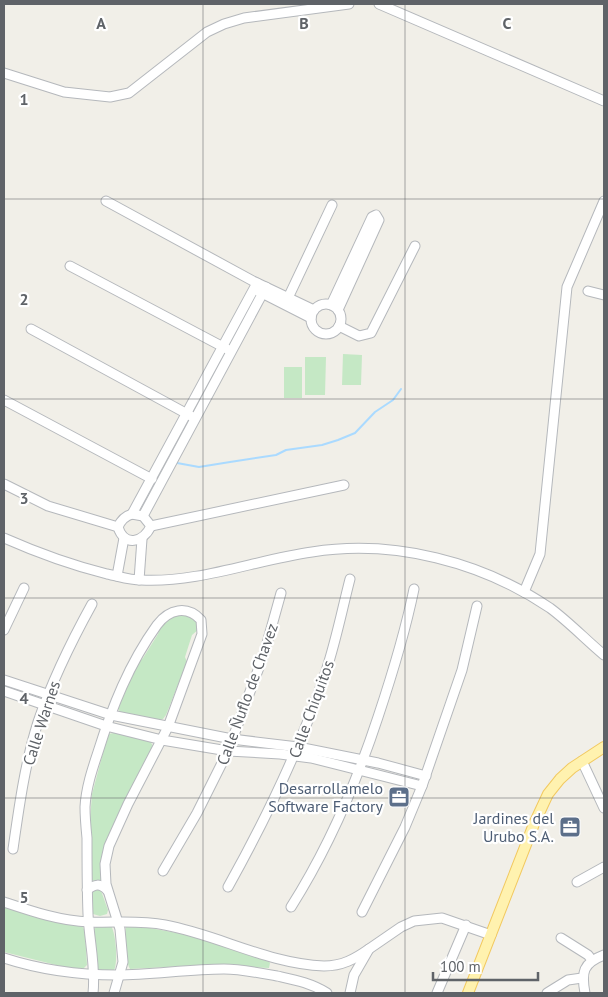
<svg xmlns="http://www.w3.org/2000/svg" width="608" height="997" font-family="'PT Sans',sans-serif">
<rect width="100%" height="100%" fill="#f1efe8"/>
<g fill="#c5e8c5">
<polygon points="343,354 362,355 361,385 342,385"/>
<polygon points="305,357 326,357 325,395 305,395"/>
<rect x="284" y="367" width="18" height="31"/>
<polygon points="182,614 196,619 199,629 192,635 185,657 187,662 166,715 163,719 159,721 125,714 120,712 117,706 121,696 139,662 143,658 158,634 161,624 169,618"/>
<polygon points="114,733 123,733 150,741 153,746 152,751 101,880 90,881 90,820 92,794 108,734"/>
<polygon points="100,888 108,910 107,914 100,916 93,914 90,890"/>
<polygon points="4,906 82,926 85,931 87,965 83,969 68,968 4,952"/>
<path d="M133 925 194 936 268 960 270 963 269 968 204 965 130 969C125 960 124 938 126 927Z"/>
<path d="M111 926C116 933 118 963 114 970L108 972 99 971 95 965 93 930 96 927Z"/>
</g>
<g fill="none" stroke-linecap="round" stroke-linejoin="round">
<polyline stroke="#aadaff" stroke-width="2" points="177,463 199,467 230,462 276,455 286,450 322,445 338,440 355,433 375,412 393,400 401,389"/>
<g stroke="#b5b8bc" stroke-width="11">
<g id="minor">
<polyline points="379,4 604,101"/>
<polyline points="4,73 64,92 110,97 129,93 207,32 224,24 244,18 349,4"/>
<polyline points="106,201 253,281 314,310"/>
<polyline points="70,266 227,349"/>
<polyline points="258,291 311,318"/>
<polyline points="588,291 604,295"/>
<polyline points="288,298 332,205"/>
<circle cx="326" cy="319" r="15"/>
<polyline points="331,305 372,217 376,215 379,220 338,310"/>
<polyline points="339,326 359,336 371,333 415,246"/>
<polyline points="31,329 191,416"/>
<polyline points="4,400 152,479"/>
<polyline points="4,484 48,506 118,527"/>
<polyline points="132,514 257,283"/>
<path d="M132 514 143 516 151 526C143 543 124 547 118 527 121 520 125 516 132 514Z"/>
<polyline points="143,516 266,287"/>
<polyline points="151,526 344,485"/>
<path d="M4 538C38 553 71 565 107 574 118 576 129 580 141 580 199 583 255 560 312 552 394 539 482 562 550 608 569 622 586 640 604 655"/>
<polyline points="117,576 124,538"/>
<polyline points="139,580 142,539"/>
<polyline points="524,592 540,554 567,287 604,201"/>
<polyline points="4,630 24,588"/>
<polyline points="4,680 111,715 232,739 298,747 378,763 426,776"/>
<polyline points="4,691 106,726 162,740 228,751 280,754 311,758 422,786"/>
<polyline points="582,761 604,808"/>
<path d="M13 849C19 807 25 763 38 722 52 681 71 642 92 604"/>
<polyline points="163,871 197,813 228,751 264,654 281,593"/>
<polyline points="577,882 604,867"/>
<path d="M228 887C267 817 301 747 326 671 336 641 342 610 350 579"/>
<path d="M87 890C95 884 100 883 107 890"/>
<path d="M4 902C31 911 60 921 89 922 115 923 140 920 165 925 219 935 268 964 324 966 342 966 355 959 369 949"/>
<path d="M291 907C329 847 356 784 378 717 392 675 405 633 414 589"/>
<polyline points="362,912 405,827 422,786 462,670 477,606"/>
<polyline points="561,938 588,955 592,960"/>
<path d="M4 958C41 970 78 975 117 975 152 975 188 969 224 969 241 969 260 973 277 976 295 980 311 983 327 993"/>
<path d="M93 993C96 967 89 940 88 914 87 888 87 863 87 838 86 828 85 818 85 807 86 788 92 770 98 752 112 707 129 664 157 625 169 609 187 605 201 620L202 634 168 727 128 804 109 846 105 864 106 884 120 929 123 962 114 993"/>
<polyline points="350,993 354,975 369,949 401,927 414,921 442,918 491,935"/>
<polyline points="437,993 466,925"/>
<polyline points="547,993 568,980 582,978"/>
<path d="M585 993C581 972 583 963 604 955"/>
</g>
</g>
<g stroke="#f2c960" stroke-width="12">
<polyline id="major" points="468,993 534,824 548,794 560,779 572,768 604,747"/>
</g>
<use href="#minor" stroke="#fff" stroke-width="9"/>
<use href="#major" stroke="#fff2af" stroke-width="10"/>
</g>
<path fill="none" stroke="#5f6368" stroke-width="1" stroke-opacity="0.55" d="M203 4V993M405 4V993M4 199H604M4 399H604M4 598H604M4 798H604"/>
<defs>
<g id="office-square" transform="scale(1.125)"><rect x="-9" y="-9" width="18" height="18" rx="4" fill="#5c6f8a" stroke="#fff"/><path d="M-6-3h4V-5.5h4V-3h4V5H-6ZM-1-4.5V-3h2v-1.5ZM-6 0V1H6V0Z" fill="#fff"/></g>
</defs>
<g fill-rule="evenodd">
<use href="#office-square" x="399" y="797"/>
<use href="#office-square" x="570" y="827"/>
</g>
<g text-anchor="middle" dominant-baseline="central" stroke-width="4.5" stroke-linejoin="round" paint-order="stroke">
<g font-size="16" fill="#5f6368" stroke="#fff">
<text transform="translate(247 694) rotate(-70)">Calle Ñuflo de Chavez</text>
<text transform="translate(311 709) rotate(-70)">Calle Chiquitos</text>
<text transform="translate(41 723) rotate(-72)">Calle Warnes</text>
</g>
<g font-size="16" fill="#4e5e75" stroke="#fff" text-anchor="end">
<text x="383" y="788">Desarrollamelo<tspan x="383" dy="18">Software Factory</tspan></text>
<text x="554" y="818">Jardines del<tspan x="554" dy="18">Urubo S.A.</tspan></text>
</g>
</g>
<g font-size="16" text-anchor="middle" font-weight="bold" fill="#5f6368" stroke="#fff" stroke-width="4.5" stroke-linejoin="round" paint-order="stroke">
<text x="101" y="29">A</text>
<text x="304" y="29">B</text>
<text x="507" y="29">C</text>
<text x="24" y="105">1</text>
<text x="24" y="305">2</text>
<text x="24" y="504">3</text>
<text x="24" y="704">4</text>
<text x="24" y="903">5</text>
</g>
<rect width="608" height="997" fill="none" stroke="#5f6368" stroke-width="10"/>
<path d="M433 972v8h105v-8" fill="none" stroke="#5f6368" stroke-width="2.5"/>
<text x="440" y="972" font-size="15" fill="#5f6368" stroke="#ffffff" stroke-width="4" paint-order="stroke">100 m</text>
</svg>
